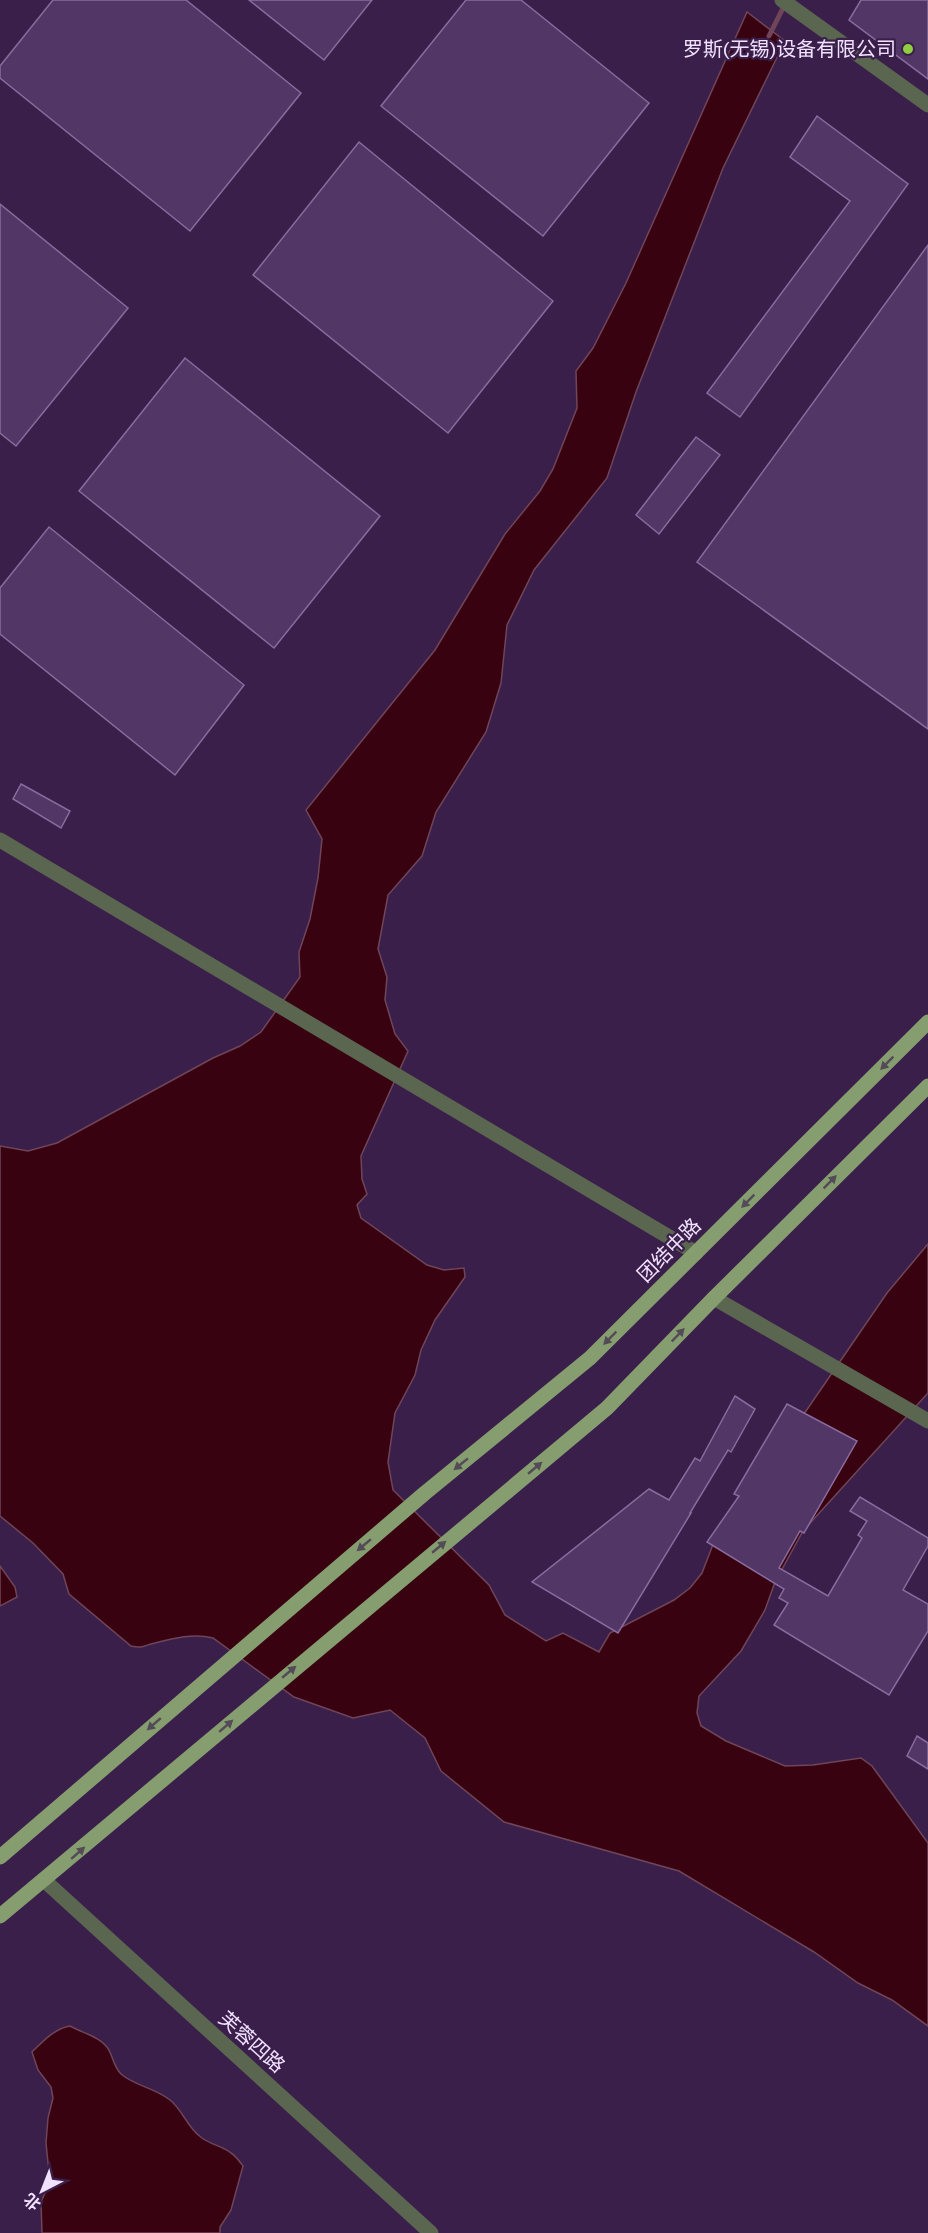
<svg xmlns="http://www.w3.org/2000/svg" width="928" height="2233" font-family="'Roboto Serif','Noto Sans SC',serif">
<rect width="100%" height="100%" fill="#3a1f4b"/>
<g fill="#380211" stroke="#704558" stroke-width="1.5">
<path d="M747 12 785 41 723 168 636 392 607 478 534 570 507 625 501 683 486 732 436 812 422 856 388 895 378 949 387 977 385 1000 395 1034 408 1051 361 1156 362 1179 367 1194 357 1205 361 1218 427 1265 444 1270 464 1268 465 1277 435 1320 421 1350 415 1375 395 1413 388 1462 393 1490 489 1585 505 1615 546 1641 563 1633 599 1652 610 1633 674 1600 690 1588 702 1573 717 1534 795 1427 887 1293 928 1244V1393L803 1531 775 1582 765 1610 741 1651 699 1696 697 1713 701 1726 726 1741 785 1766 813 1765 861 1758 872 1766 928 1843V2026L892 2000 858 1983 814 1952 679 1871 504 1822 441 1771 425 1738 390 1710 353 1718 294 1697 213 1638C194 1633 174 1638 155 1643 144 1645 144 1649 131 1646L69 1594 63 1574 33 1543 0 1516V1146L28 1151 57 1143 213 1058 240 1046 261 1032 300 977 299 952 310 919 318 878 322 839 306 810 435 650 505 534 540 491 553 469 577 408 576 371 593 348 626 283Z"/>
<polygon points="0,1566 15,1587 17,1597 0,1606"/>
<path d="M70 2026C82 2033 98 2036 106 2046 113 2053 112 2065 121 2074 135 2086 155 2088 170 2100 183 2110 187 2128 202 2138 211 2145 223 2146 231 2153 236 2156 240 2162 243 2166L231 2210 220 2227V2233H42L41 2202 50 2182 46 2143 48 2118 53 2098 51 2087 38 2070 32 2052C43 2041 54 2029 70 2026Z"/>
</g>
<g fill="none" stroke-linecap="round" stroke-linejoin="round">
<polyline stroke="#704558" stroke-width="5" points="769,36 785,4"/>
</g>
<g fill="#523665" stroke="#896b9e" stroke-width="1.5">
<polygon points="53,0 186,0 301,93 190,231 0,78 0,66"/>
<polygon points="249,0 372,0 324,60"/>
<polygon points="466,0 521,0 649,103 543,236 381,106"/>
<polygon points="861,0 928,0 928,79 849,20"/>
<polygon points="817,116 908,184 740,417 707,393 850,201 790,157"/>
<polygon points="359,142 553,301 448,433 253,275"/>
<polygon points="0,204 128,308 16,446 0,433"/>
<polygon points="928,245 928,729 697,562"/>
<polygon points="185,358 380,516 274,648 79,491"/>
<polygon points="696,437 720,455 659,534 636,515"/>
<polygon points="49,527 244,685 175,775 0,634 0,588"/>
<polygon points="21,784 70,811 61,828 13,799"/>
<polygon points="735,1396 755,1409 731,1452 728,1450 690,1513 691,1513 618,1633 532,1582 649,1489 669,1500 695,1458 700,1461"/>
<polygon points="787,1404 857,1441 804,1533 800,1531 779,1568 828,1596 862,1538 858,1535 867,1521 850,1511 860,1497 928,1538 928,1546 903,1590 928,1604 928,1631 889,1695 774,1625 788,1603 779,1598 784,1589 707,1542 739,1496 734,1494"/>
<polygon points="917,1736 928,1743 928,1769 907,1756"/>
</g>
<g fill="none" stroke-linecap="round" stroke-linejoin="round">
<g stroke="#5a664f" stroke-width="15">
<polyline points="782,0 928,105"/>
<polyline points="0,840 696,1253"/>
<polyline points="714,1298 928,1421"/>
<polyline points="45,1881 431,2233"/>
</g>
<g stroke="#859d6f" stroke-width="15">
<polyline points="0,1857 425,1493 590,1358 928,1022"/>
<polyline points="0,1916 607,1408 714,1298 928,1086"/>
</g>
</g>
<defs><path id="oneway-solid" d="M-6-.8H1V-3.2L6.5 0L1 3.2V.8H-6Z" transform="scale(1.5)"/></defs>
<g fill="#544b58">
<use href="#oneway-solid" transform="translate(887 1063) rotate(135)"/>
<use href="#oneway-solid" transform="translate(830 1182) rotate(-45)"/>
<use href="#oneway-solid" transform="translate(748 1201) rotate(135)"/>
<use href="#oneway-solid" transform="translate(678 1335) rotate(-46)"/>
<use href="#oneway-solid" transform="translate(610 1338) rotate(135)"/>
<use href="#oneway-solid" transform="translate(461 1464) rotate(141)"/>
<use href="#oneway-solid" transform="translate(535 1468) rotate(-40)"/>
<use href="#oneway-solid" transform="translate(364 1545) rotate(140)"/>
<use href="#oneway-solid" transform="translate(439 1547) rotate(-40)"/>
<use href="#oneway-solid" transform="translate(289 1672) rotate(-40)"/>
<use href="#oneway-solid" transform="translate(154 1724) rotate(139)"/>
<use href="#oneway-solid" transform="translate(226 1726) rotate(-41)"/>
<use href="#oneway-solid" transform="translate(78 1853) rotate(-41)"/>
</g>
<circle fill="#8fcd42" stroke="#3a1f4b" stroke-width="2" cx="908" cy="49" r="6"/>
<g text-anchor="middle" dominant-baseline="central" stroke-width="4.5" stroke-linejoin="round" paint-order="stroke">
<g font-size="20" fill="#f1e1fe" stroke="#3a1f4b" text-anchor="end">
<text x="896" y="49">罗斯(无锡)设备有限公司</text>
</g>
<g font-size="20" fill="#f1e1fe" stroke="#3a1f4b">
<text transform="translate(669 1250) rotate(-45)">团结中路</text>
<text transform="translate(252 2042) rotate(42)">芙蓉四路</text>
</g>
</g>
<g transform="translate(42 2191) rotate(222)" stroke="#3a1f4b" stroke-width="4.5" paint-order="stroke">
<path d="M0-4.5L10 22L0 15L-10 22Z" fill="#f1e1fe"/>
<text y="-9" font-size="16" font-weight="bold" text-anchor="middle" fill="#f1e1fe">北</text>
</g>
</svg>
